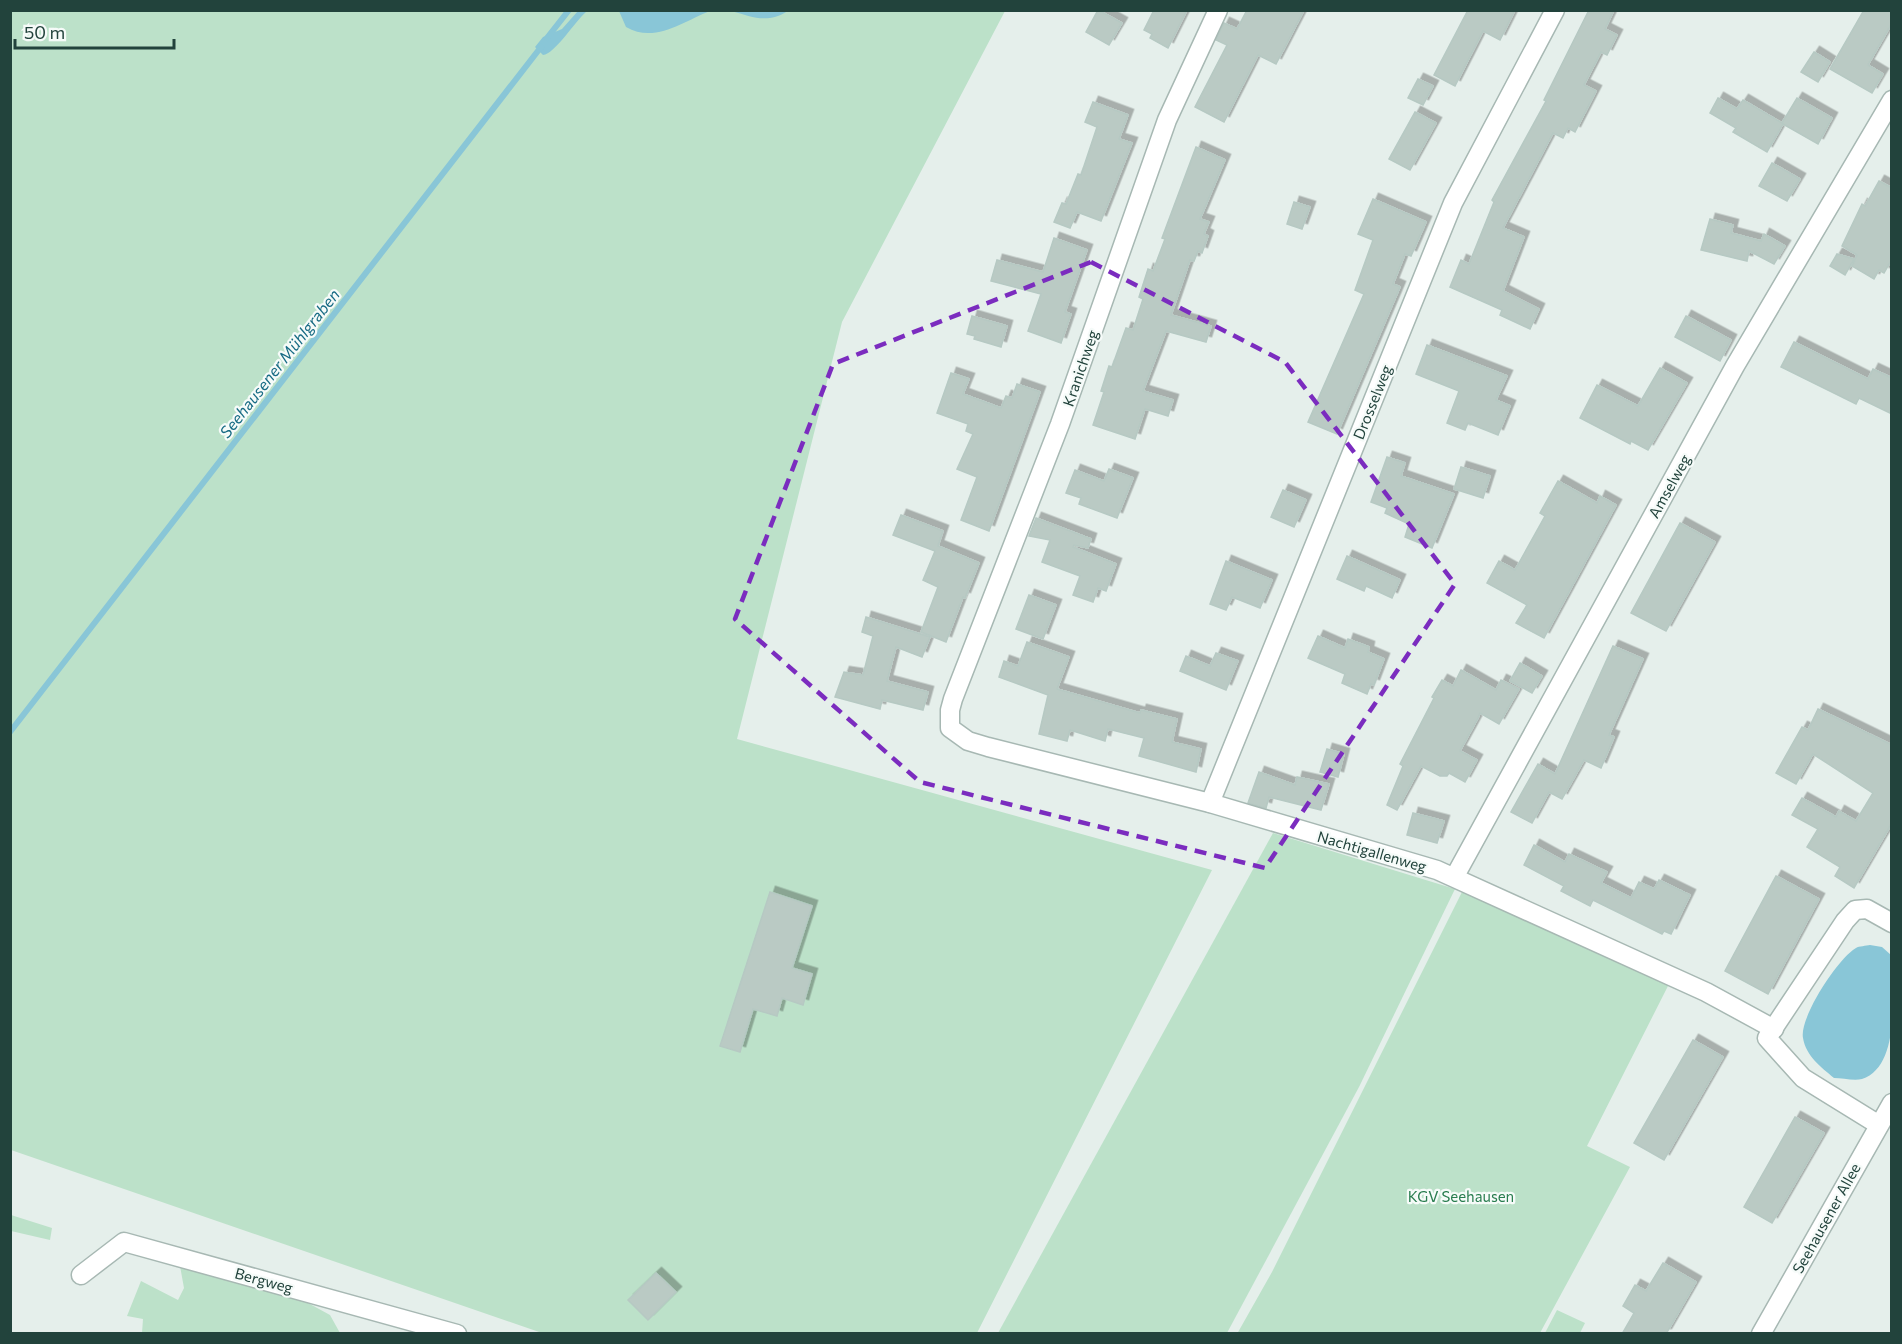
<svg xmlns="http://www.w3.org/2000/svg" width="1902" height="1344" font-family="Commissioner,sans-serif">
<defs>
<filter id="shadow"><feDropShadow dx="5.5" dy="-5.5" stdDeviation="0" flood-color="#0004"/></filter>
</defs>
<rect width="100%" height="100%" fill="#e5efeb"/>
<g fill="#bce1c9">
<polygon points="11,11 1005,11 842,322 737,739 1212,870 977,1333 542,1333 11,1150"/>
<polygon points="1273,833 1455,889 1359,1087 1227,1333 998,1333"/>
<polygon points="1462,892 1669,984 1587,1146 1630,1167 1540,1333 1237,1334 1272,1272"/>
<polygon points="11,1215 52,1228 50,1240 11,1231"/>
<polygon points="180,1266 308,1303 330,1315 340,1333 142,1333 143,1319 127,1316 141,1281 178,1300 184,1288"/>
<polygon points="1557,1310 1585,1323 1580,1333 1545,1333"/>
</g>
<g fill="#89c6d7">
<path d="M578 11H587C575 21 555 54 543 55L535 47 543 37 562 29Z"/>
<path d="M619 11V10L710 11C684 21 655 44 626 27Z"/>
<path d="M731 11 788 10V11C767 24 753 17 731 11Z"/>
<path d="M1870 945 1882 947 1891 955C1892 988 1902 1066 1862 1079 1854 1081 1842 1078 1834 1078 1821 1067 1806 1056 1803 1038 1799 1018 1838 958 1856 948 1859 946 1866 946 1870 945Z"/>
</g>
<g fill="none" stroke-linecap="round" stroke-linejoin="round">
<g stroke="#89c6d7" stroke-width="6">
<polyline points="547,38 569,10"/>
<polyline points="10,732 541,47"/>
</g>
</g>
<g fill="#bacac4" stroke="#b6c9c3" stroke-width="1.5" filter="url(#shadow)">
<polygon points="1098,10 1122,23 1109,45 1086,32"/>
<polygon points="1154,10 1187,10 1168,48 1150,38 1152,34 1144,30"/>
<polygon points="1247,10 1304,10 1276,64 1258,55 1224,122 1195,107 1227,45 1216,40 1224,23 1237,29"/>
<polygon points="1468,10 1515,10 1500,40 1483,31 1455,86 1434,75"/>
<polygon points="1589,10 1614,10 1605,29 1617,35 1607,55 1601,52 1584,85 1596,91 1575,132 1568,128 1563,138 1553,133 1503,228 1524,237 1503,291 1539,309 1530,329 1500,315 1502,310 1450,287 1461,260 1469,264 1494,202 1492,200 1546,101 1544,100"/>
<polygon points="1864,10 1892,10 1892,23 1868,65 1883,74 1872,93 1830,69"/>
<polygon points="1814,52 1830,62 1818,82 1801,72"/>
<polygon points="1418,79 1433,86 1423,105 1408,98"/>
<polygon points="1718,98 1737,109 1743,100 1782,123 1797,98 1832,118 1818,144 1783,124 1767,152 1733,132 1736,128 1710,113"/>
<polygon points="1093,102 1128,115 1119,139 1132,143 1101,221 1077,212 1070,228 1054,222 1062,203 1066,204 1078,174 1081,175 1097,127 1085,122"/>
<polygon points="1415,112 1436,123 1410,170 1389,159"/>
<polygon points="1196,147 1225,160 1200,219 1209,222 1204,234 1208,236 1202,253 1198,251 1194,261 1190,260 1171,315 1211,326 1206,342 1166,331 1143,391 1173,400 1168,416 1145,409 1135,439 1093,425 1104,392 1101,391 1109,366 1112,367 1126,328 1133,330 1143,299 1139,297 1148,269 1153,271 1165,239 1162,238"/>
<polygon points="1772,163 1800,179 1787,201 1759,186"/>
<polygon points="1879,181 1892,188 1892,259 1884,273 1879,270 1874,279 1852,266 1857,255 1842,246 1862,204 1865,206"/>
<polygon points="1373,199 1426,222 1411,256 1405,254 1393,284 1400,287 1337,434 1308,422 1364,294 1355,290 1373,240 1358,234"/>
<polygon points="1294,202 1310,207 1302,229 1287,224"/>
<polygon points="1710,219 1733,225 1731,233 1761,241 1764,234 1785,246 1774,264 1749,251 1747,261 1701,250"/>
<polygon points="1054,238 1087,250 1065,312 1071,314 1061,343 1028,331 1041,294 991,281 997,260 1043,272"/>
<polygon points="1837,254 1854,259 1845,275 1830,266"/>
<polygon points="972,316 1007,326 1001,347 974,339 975,336 967,334"/>
<polygon points="1686,316 1731,340 1720,361 1675,337"/>
<polygon points="1794,342 1868,379 1873,369 1892,378 1892,414 1859,398 1856,404 1781,367"/>
<polygon points="1427,345 1507,376 1496,400 1510,406 1498,435 1468,423 1465,430 1447,423 1459,391 1416,374"/>
<polygon points="1660,368 1687,383 1648,450 1631,441 1630,444 1580,418 1597,385 1638,406"/>
<polygon points="951,373 969,379 963,394 1001,408 1006,396 1012,398 1017,384 1040,392 989,531 961,520 977,477 957,469 973,434 966,431 968,424 937,413"/>
<polygon points="1387,457 1405,463 1401,476 1454,494 1432,548 1405,537 1409,524 1385,513 1387,508 1371,502"/>
<polygon points="1461,467 1490,476 1483,498 1454,489"/>
<polygon points="1109,469 1133,478 1117,518 1079,504 1081,498 1066,493 1075,470 1104,481"/>
<polygon points="1558,481 1597,503 1600,496 1616,505 1544,638 1516,623 1527,605 1487,583 1499,561 1515,570 1545,516 1540,513"/>
<polygon points="1283,490 1306,500 1294,527 1271,517"/>
<polygon points="901,515 943,531 938,546 979,563 965,598 963,597 946,642 921,632 938,587 923,580 935,551 893,535"/>
<polygon points="1036,518 1091,539 1088,548 1074,545 1073,547 1116,564 1106,591 1098,588 1093,602 1073,595 1080,576 1042,562 1050,540 1029,536"/>
<polygon points="1680,523 1715,542 1666,631 1631,613"/>
<polygon points="1347,556 1400,580 1392,598 1366,586 1364,591 1337,579"/>
<polygon points="1226,561 1272,580 1260,608 1232,597 1226,610 1210,604"/>
<polygon points="1029,595 1056,605 1043,639 1016,629"/>
<polygon points="866,617 930,637 922,657 896,647 887,681 928,692 923,710 882,700 880,709 835,697 844,672 863,675 873,636 862,632"/>
<polygon points="1318,636 1345,648 1348,639 1369,647 1368,652 1384,659 1374,685 1371,684 1367,694 1342,683 1345,674 1308,658"/>
<polygon points="1027,642 1069,657 1057,689 1140,713 1141,710 1177,719 1172,742 1201,749 1196,772 1139,756 1144,738 1108,729 1105,741 1070,730 1067,741 1039,734 1048,695 999,677 1004,661 1018,666"/>
<polygon points="1613,646 1643,659 1609,735 1614,737 1601,768 1584,760 1562,799 1549,792 1532,823 1511,812 1538,764 1555,774"/>
<polygon points="1216,653 1238,661 1226,690 1180,671 1186,656 1210,666"/>
<polygon points="1520,663 1542,676 1532,693 1510,681"/>
<polygon points="1461,670 1496,690 1501,680 1519,689 1499,724 1480,713 1478,718 1460,751 1477,760 1465,782 1449,773 1447,776 1440,776 1421,766 1397,810 1387,805 1403,766 1400,764 1434,698 1432,697 1442,680 1453,686"/>
<polygon points="1818,709 1892,745 1892,823 1854,888 1835,876 1840,867 1807,847 1818,829 1792,815 1802,798 1836,817 1839,811 1856,821 1873,793 1813,754 1796,784 1776,773 1802,727 1808,730"/>
<polygon points="1327,749 1344,754 1338,777 1320,772"/>
<polygon points="1259,772 1295,785 1297,777 1329,784 1321,810 1269,797 1266,808 1248,803"/>
<polygon points="1413,813 1444,821 1437,843 1407,835"/>
<polygon points="1534,845 1565,862 1569,854 1607,872 1601,883 1631,898 1639,882 1654,889 1659,880 1690,895 1671,934 1664,931 1662,934 1593,900 1590,906 1561,891 1564,886 1524,865"/>
<polygon points="1776,876 1819,899 1768,994 1725,971"/>
<polygon points="770,892 812,906 792,968 812,974 803,1005 782,998 777,1016 753,1009 740,1052 720,1046"/>
<polygon points="1693,1040 1723,1057 1664,1160 1634,1143"/>
<polygon points="1795,1117 1824,1133 1772,1223 1744,1207"/>
<polygon points="1663,1263 1696,1282 1666,1334 1622,1334 1634,1313 1623,1306 1635,1285 1646,1291"/>
<polygon points="656,1273 676,1292 648,1320 628,1300"/>
</g>
<g fill="none" stroke-linecap="round" stroke-linejoin="round">
<g stroke="#a7b8b3" stroke-width="21">
<g id="minor">
<polyline points="1218,10 1167,120 1060,424 953,699 950,710 950,728 968,741 988,747 1210,803 1437,870 1706,992 1774,1029"/>
<polyline points="1210,803 1453,203 1555,10"/>
<polyline points="1455,876 1735,366 1892,100"/>
<polyline points="1879,1125 1803,1078 1767,1038 1845,921 1855,910 1867,909 1892,923"/>
<polyline points="81,1275 124,1242 457,1334"/>
<polyline points="1761,1334 1892,1103"/>
</g>
</g>
<use href="#minor" stroke="#fff" stroke-width="18"/>
</g>
<path fill="none" stroke="#7b2cbf" stroke-width="4.5" stroke-dasharray="12 8" stroke-linejoin="round" d="M1091 262 1285 362 1455 584 1265 868 920 782 735 619 833 364Z"/>
<g text-anchor="middle" dominant-baseline="central" stroke-width="4.5" stroke-linejoin="round" paint-order="stroke">
<g font-size="15" fill="#22433c" stroke="#f6fbf9">
<text transform="translate(1080 368) rotate(-71)">Kranichweg</text>
<text transform="translate(1372 402) rotate(-68)">Drosselweg</text>
<text transform="translate(1669 486) rotate(-61)">Amselweg</text>
<text transform="translate(1372 851) rotate(16)">Nachtigallenweg</text>
<text transform="translate(1826 1218) rotate(-61)">Seehausener Allee</text>
<text transform="translate(264 1280) rotate(15)">Bergweg</text>
</g>
<g font-size="15" fill="#297d4f" stroke="#f6fbf9">
<text x="1461" y="1196">KGV Seehausen</text>
</g>
<g font-size="16" font-style="italic" fill="#176b84" stroke="#f6fbf9">
<text transform="translate(279 363) rotate(-52)">Seehausener Mühlgraben</text>
</g>
</g>
<rect width="1902" height="1344" fill="none" stroke="#22433c" stroke-width="24"/>
<path d="M15 39v9h159v-9" fill="none" stroke="#22433c" stroke-width="3"/>
<text x="24" y="39" font-size="18" fill="#22433c" stroke="#f6fbf9" stroke-width="4.5" paint-order="stroke">50 m</text>
</svg>
